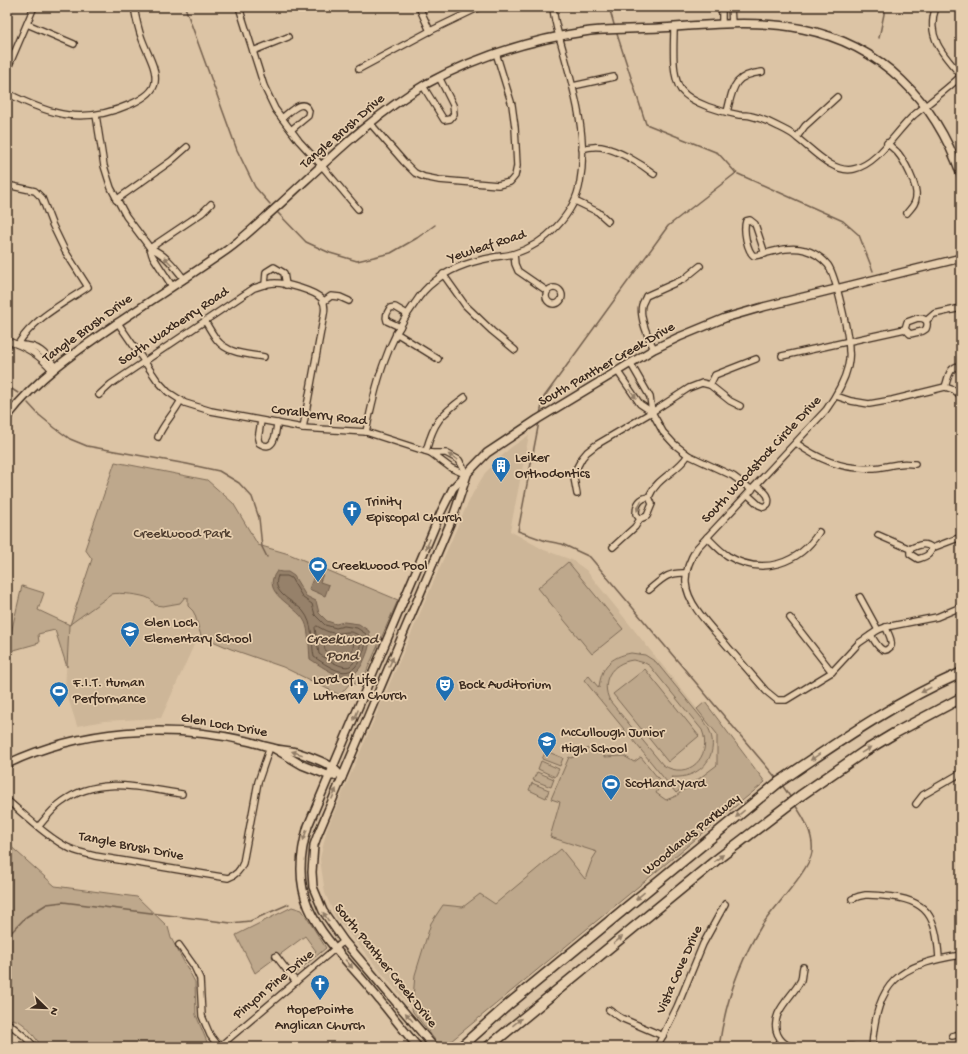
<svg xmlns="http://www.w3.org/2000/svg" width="968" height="1054" font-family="'Gochi Hand',sans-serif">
<rect width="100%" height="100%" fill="#dcc4a5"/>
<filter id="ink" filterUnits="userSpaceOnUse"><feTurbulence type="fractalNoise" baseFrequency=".025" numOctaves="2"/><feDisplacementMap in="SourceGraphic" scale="8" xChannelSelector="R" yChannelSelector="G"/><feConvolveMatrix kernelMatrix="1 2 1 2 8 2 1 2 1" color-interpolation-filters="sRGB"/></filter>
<g filter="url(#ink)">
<g fill="#cdb698">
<polygon points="529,435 510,531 544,550 572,560 586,570 755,781 445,982 412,1009 336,918 325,893 320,859 327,829 461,518 473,493 485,473 510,448"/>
<polygon points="92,559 211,607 161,718 104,721 77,726 65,688 69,625"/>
</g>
<g fill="#bea88c" stroke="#7c6955" fill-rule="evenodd">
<path d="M115 462 207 480 233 503 258 545 289 554 398 600 360 686 351 682 340 695 283 667 231 649 201 636 195 615 193 611 188 606V598L185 597 180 603 163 606 155 605C153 602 152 600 148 598 143 595 118 592 112 594L69 625 67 667 55 630 38 634 39 643 7 652V640L11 633 22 586 44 593 38 610 70 625 92 559 85 549Z"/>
<polygon points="568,562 623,629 592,654 538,588"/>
<path d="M631 653 645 655 656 662 704 721C725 749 704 780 671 777L681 789 676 793 584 680 589 676 599 688C601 667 610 657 631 653ZM633 660 645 663 650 666 702 730C713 757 688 781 663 765L610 701C600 681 611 663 633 660Z"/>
<polygon points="645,669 699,736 668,762 613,694"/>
<polygon points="705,702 765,782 445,1046 439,1045 413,1012 412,1009 415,975 431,923 443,905 463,907 480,894 495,904 561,849 585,879 592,860 597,852 550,837 560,802 551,799 569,757 571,758 584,752 583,751 589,748 590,750 595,747 605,752 604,757 624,756 634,762 641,757 662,783 656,793 666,800 676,796 717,765 717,734 697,709"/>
<polygon points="546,751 563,758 560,766 542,759"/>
<polygon points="541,761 559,769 555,777 538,769"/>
<polygon points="537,772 554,779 551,787 533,780"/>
<polygon points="532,783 549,790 546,798 529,790"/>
<path d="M7 843 55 886 137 897 168 927 171 938 195 982 196 1015 207 1042 205 1047H41L40 1044C32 1034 25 1021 12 1019L7 1023Z"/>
<polygon points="292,907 302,910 326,948 296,973 294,970 316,951 305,936 255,973 236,935"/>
</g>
<g fill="#96816a" stroke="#725e4c">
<path d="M277 571 282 572H288L294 576 306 596 316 601 319 613 327 621 336 624 344 622 359 624 369 631C371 641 369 649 365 658 353 690 330 672 310 659 309 649 309 630 305 622 296 604 259 594 277 571Z"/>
<polygon points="316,571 323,574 320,582 329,585 325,596 309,589"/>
</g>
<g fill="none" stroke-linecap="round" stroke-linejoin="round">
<g stroke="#5f4d3c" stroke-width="1">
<path d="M278 576H287L291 578 303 598 312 604 315 615 325 625 336 628 344 626 357 628 366 634C367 641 365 648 362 655 351 684 333 669 314 657 311 642 314 624 303 611 294 601 270 593 278 576Z"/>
<path d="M317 626C322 629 329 633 335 633 347 634 349 628 361 637 362 642 359 649 357 655 355 659 354 664 350 666 343 670 325 658 319 654L315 628Z"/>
<polygon points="324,637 335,639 345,637 354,639 353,649 349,659 344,661 325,650 323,639"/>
</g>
<g stroke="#725e4c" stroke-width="1.5">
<polyline points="185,7 237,150 255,187 270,204"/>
<polyline points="609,7 615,28"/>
<polyline points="616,31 646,124 718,153 736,173"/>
<polyline points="879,38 884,14 884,7"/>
<polyline points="278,213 306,242 330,253 357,261 391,253 417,238 435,225"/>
<polyline points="7,386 18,393"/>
<polyline points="28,403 39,415 55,428 70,439 87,446 187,464 219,471 239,483 252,497 259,518 262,547 267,557"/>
<polyline points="540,414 544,397 668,226 736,173 843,221 859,235 873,271"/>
<polyline points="539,422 518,531 546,541 562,544 590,557 777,779"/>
<polyline points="782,785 791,798"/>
<polyline points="7,937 26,917 47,904 63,902 231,923 250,921 289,904"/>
<path d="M719 1047C725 1004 739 962 762 925 773 908 810 870 812 852 814 835 805 819 795 805"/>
</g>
<g stroke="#3b2a1e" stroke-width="8">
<g id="minor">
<polyline points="239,7 264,86 275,109 299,141 322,166 358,209"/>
<polyline points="419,7 430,31"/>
<polyline points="722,7 722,24"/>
<polyline points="731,7 732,24"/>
<path d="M936 7C925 36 943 55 961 75"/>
<polyline points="27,24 74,44"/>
<path d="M674 27C674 44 671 76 681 90 692 104 722 112 739 115 743 115 747 115 751 116 760 118 770 122 779 127 785 130 792 133 797 138 812 149 833 174 854 169 878 164 896 131 914 115 930 102 946 90 961 76"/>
<polyline points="253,51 288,37"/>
<polyline points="359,69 430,31 480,7"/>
<polyline points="7,70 34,7"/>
<polyline points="423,86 444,120 450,119 454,114 453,105 439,77"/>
<polyline points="573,86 614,77"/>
<path d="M7 93C52 116 83 125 131 104 140 100 154 93 155 82 157 68 147 53 142 39 138 29 136 18 134 7"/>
<path d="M727 112C733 88 733 75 762 72"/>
<polyline points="96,115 104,166 111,188 126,216 150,248 152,255 172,286"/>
<path d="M282 118C290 112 303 97 309 111L308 116 291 130"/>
<polyline points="370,123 404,162 415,173 424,177 439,180 498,185 510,182 515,176 517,166 515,127 512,105 496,53"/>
<polyline points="797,137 805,126 837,97"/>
<path d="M887 143C890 146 894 149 897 152 904 160 918 186 916 197 916 204 911 208 907 213"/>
<path d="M582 149C588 147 594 146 601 147 618 150 640 163 654 174"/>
<path d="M7 185 35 191 42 198 52 224 65 251 88 287C64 303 34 318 18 344"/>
<polyline points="116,200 171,161 187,147"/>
<polyline points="575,201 598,212 608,221"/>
<polyline points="150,248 202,213 211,204"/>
<path d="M150 248C165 254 174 266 184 279"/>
<polyline points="514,254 515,264 518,271 547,291"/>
<path d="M765 254 755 224 750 220 746 221C743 230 747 251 754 256 769 253 789 245 805 250 813 252 822 258 828 265 836 276 849 335 849 351 850 356 849 361 848 366 844 383 836 396 826 410L697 548C690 559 685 570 686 583 687 605 714 630 728 647 741 662 753 676 766 691L777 700H786L832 672 859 643 878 630 886 627 937 617 961 607"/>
<polyline points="443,274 465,305 492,331 515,350"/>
<polyline points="265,285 266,272 274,267 284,273 286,285"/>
<circle cx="554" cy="296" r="8"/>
<polyline points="323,302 331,296 340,297 349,301"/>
<path d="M918 318C926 318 929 322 926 329L923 331 910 334 905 329 907 322Z"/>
<polyline points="927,320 934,314 961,308"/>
<path d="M205 321C209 328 213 335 217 340 228 354 248 354 264 357"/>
<polyline points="118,323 157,380 168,392 185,403 211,411 303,428 366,432 431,453 446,453 459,460 467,475"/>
<path d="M400 327 387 321C385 316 387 313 390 308L395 307 407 314"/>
<polyline points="396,333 438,359"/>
<path d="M7 341C25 346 40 355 52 370"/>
<path d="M21 345C38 345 45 353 56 367"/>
<path d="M654 349C649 339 639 317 642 305 643 302 645 299 646 296L684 279 700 266"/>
<polyline points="782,356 905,329"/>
<polyline points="631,364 650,397 652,412 663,432 674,444 688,455 733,476 752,490"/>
<polyline points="618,372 640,404 652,412"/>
<polyline points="710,385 715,375 756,359"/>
<path d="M945 387C949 376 948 368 961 365"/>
<path d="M99 395 111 384 254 288C261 286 268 283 275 283 286 283 315 291 322 299 325 304 325 309 324 314L303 428"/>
<polyline points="836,396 851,401 869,404 892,400 945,387 954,390 961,396"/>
<path d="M261 421 258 439 259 443C274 453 276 434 277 423"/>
<path d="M366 432C375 387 386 342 415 303 420 295 427 287 435 281 451 268 469 262 490 258 497 256 506 256 513 254 545 245 575 214 580 182 588 139 575 94 564 54 560 38 554 23 553 7"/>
<path d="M158 437C163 424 174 414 181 400"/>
<path d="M796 443C818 459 843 470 871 468 881 468 890 465 899 464 904 463 910 464 915 464"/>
<path d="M426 451C434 422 440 415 465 397"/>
<polyline points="431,453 451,468 467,475"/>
<polyline points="577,494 574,478 575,471 582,458 587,452 596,445 652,412 689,388 702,383 710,385 730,401 740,406"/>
<path d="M748 495 759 505 764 507 768 504C771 495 763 491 757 485"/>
<path d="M649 497C657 477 677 473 688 455"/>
<polyline points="878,535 910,549"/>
<path d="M707 537C713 543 720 551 728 556 762 576 799 564 819 532"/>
<path d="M613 547 635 527 640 519 647 516 652 504 649 497C639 498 636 505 636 514L640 519"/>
<path d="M932 548C925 542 918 545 910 549V554L918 559C924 557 930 556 932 548L961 537"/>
<path d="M649 590C663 578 668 572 686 573"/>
<polyline points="860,597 878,630"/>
<polyline points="790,618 832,672"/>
<path d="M871 635C874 640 882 656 889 648 891 647 892 644 891 642 891 637 887 632 886 627"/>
<path d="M7 800C25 815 49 839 71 849 78 852 87 854 95 856L228 878C236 875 240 871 243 863L258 782 270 747"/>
<polyline points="916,804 923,795 961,773"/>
<path d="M39 826C46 818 53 808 62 802 98 775 141 788 182 794"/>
<path d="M852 899C864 893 871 895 884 896 929 899 936 917 939 958"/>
<polyline points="179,945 194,966 200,979 202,1016 210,1035 219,1047"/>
<polyline points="276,956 296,982"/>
<polyline points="609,1010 621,1018 663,1036"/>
<polyline points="7,1022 25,1037 35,1047"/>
<polyline points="952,1036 961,1034"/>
<polyline points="219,1047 344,941"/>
<polyline points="657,1047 677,1007 703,944 725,904"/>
<polyline points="775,1047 781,1041"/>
<path d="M792 1047C778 1042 772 1029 778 1014 783 1002 795 992 801 980 802 976 802 971 803 967"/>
<polyline points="815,1047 852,1047"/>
<path d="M872 1047C877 981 898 965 961 955"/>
</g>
</g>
<g stroke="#3b2a1e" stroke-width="10">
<g id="tertiary">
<path d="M7 417C38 377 75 352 116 324 153 299 191 275 227 250 245 237 262 220 279 205 326 162 371 116 426 84 477 56 533 39 590 31 613 29 636 29 659 28 707 25 756 19 803 29 882 45 935 101 961 175"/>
<polyline points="275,749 302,765 330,776 334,776"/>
<path d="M7 764C81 729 167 723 247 741 256 743 264 746 273 748 279 750 285 750 291 751 301 753 326 762 333 768 336 770 339 774 342 777"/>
<path d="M418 1047C399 1025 381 1001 362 979 317 928 286 898 308 826L441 512 453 488 487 453 538 419 654 349 679 337 725 318 763 307 961 258"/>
<polyline points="434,1047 344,941 323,911 313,887 312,872 314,845 318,834 454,514 467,475"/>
</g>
</g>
<g stroke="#3b2a1e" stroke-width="12">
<g id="primary">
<path d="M461 1047 509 1004 779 782C838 742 895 702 961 673"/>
<polyline points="488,1047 715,861 800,796 865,751 895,733 961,698"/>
</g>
</g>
<use href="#minor" stroke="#e6ceae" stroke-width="5.5"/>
<use href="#tertiary" stroke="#e6ceae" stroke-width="7"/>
<use href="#primary" stroke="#e6ceae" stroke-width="9"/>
</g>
<defs><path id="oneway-solid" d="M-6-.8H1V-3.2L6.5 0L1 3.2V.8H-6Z"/></defs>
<g fill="#907c66">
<use href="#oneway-solid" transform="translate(168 261) rotate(-134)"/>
<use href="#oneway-solid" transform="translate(633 394) rotate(55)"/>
<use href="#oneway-solid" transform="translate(453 457) rotate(-150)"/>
<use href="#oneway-solid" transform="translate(639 506) rotate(112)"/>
<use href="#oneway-solid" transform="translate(428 544) rotate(112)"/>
<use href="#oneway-solid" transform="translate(391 662) rotate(-67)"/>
<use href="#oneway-solid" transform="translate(926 690) rotate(153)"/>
<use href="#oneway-solid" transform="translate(356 715) rotate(113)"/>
<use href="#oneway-solid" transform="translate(866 750) rotate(-32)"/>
<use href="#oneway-solid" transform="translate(297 753) rotate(-163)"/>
<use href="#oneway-solid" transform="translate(815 757) rotate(145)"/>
<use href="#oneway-solid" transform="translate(334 794) rotate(-67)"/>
<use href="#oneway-solid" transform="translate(740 814) rotate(141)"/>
<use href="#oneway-solid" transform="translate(305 835) rotate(108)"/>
<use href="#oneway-solid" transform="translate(719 858) rotate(-38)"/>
<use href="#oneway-solid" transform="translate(640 896) rotate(140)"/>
<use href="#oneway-solid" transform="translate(326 917) rotate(-123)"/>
<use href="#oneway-solid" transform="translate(618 940) rotate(-39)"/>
<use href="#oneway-solid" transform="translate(349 964) rotate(49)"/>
<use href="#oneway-solid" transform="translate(409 1017) rotate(-131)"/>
<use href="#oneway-solid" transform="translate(517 1022) rotate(-40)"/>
</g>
</g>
<defs>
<g id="building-pin" transform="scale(1)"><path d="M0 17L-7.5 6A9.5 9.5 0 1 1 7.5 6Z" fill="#1f6fb2" stroke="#e6ceae"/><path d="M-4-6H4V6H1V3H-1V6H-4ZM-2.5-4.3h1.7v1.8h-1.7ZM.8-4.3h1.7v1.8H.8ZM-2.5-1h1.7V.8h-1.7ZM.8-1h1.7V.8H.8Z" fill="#fff"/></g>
<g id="church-pin" transform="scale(1)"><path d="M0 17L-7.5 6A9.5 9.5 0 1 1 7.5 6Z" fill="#1f6fb2" stroke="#e6ceae"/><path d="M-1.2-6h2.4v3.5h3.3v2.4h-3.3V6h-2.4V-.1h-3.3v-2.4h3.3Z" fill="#fff"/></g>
<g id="stadium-pin" transform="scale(1)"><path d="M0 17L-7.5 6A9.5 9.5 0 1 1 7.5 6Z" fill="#1f6fb2" stroke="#e6ceae"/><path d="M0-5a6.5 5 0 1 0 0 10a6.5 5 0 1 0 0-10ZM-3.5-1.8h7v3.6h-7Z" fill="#fff"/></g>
<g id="school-pin" transform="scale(1)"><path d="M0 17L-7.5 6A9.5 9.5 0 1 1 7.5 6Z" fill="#1f6fb2" stroke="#e6ceae"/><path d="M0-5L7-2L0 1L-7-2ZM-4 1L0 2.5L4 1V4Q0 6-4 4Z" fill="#fff"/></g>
<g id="theatre-pin" transform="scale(1)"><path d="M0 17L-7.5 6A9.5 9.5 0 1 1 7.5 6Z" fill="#1f6fb2" stroke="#e6ceae"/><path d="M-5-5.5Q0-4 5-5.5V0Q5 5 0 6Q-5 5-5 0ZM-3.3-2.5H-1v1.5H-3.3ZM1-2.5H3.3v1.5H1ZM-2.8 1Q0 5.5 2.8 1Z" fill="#fff"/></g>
</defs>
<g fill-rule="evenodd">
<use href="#building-pin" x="501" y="466"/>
<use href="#church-pin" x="352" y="510"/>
<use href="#stadium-pin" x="318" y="566"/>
<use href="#school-pin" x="130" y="631"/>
<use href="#theatre-pin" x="445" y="685"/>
<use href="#church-pin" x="299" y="688"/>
<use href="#stadium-pin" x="59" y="691"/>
<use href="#school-pin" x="547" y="741"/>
<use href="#stadium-pin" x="611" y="784"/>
<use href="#church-pin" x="320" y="984"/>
</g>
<g text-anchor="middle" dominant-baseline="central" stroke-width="3.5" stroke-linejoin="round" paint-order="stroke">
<g font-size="14" fill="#3b2a1e" stroke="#e6ceae">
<text transform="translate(343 132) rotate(-41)">Tangle Brush Drive</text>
<text transform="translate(487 247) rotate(-18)">Yewleaf Road</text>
<text transform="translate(174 327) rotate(-34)">South Waxberry Road</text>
<text transform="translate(88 329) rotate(-36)">Tangle Brush Drive</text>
<text transform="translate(607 365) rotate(-30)">South Panther Creek Drive</text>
<text transform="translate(319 416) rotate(7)">Coralberry Road</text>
<text transform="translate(762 460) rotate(-47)">South Woodstock Circle Drive</text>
<text transform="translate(224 726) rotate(10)">Glen Loch Drive</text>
<text transform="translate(692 835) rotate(-39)">Woodlands Parkway</text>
<text transform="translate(131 847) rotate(11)">Tangle Brush Drive</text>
<text transform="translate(385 966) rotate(51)">South Panther Creek Drive</text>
<text transform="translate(680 970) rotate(-66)">Vista Cove Drive</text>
<text transform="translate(274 985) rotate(-40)">Pinyon Pine Drive</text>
</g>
<g font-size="14" fill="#3b2a1e" stroke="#e6ceae" text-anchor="start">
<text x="515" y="458">Leiker<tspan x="515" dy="16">Orthodontics</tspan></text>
<text x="366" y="502">Trinity<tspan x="366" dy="16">Episcopal Church</tspan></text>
<text x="332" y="566">Creekwood Pool</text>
<text x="144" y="623">Glen Loch<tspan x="144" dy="16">Elementary School</tspan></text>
<text x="313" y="680">Lord of Life<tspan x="313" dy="16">Lutheran Church</tspan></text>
<text x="73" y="683">F.I.T. Human<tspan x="73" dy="16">Performance</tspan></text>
<text x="459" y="685">Bock Auditorium</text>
<text x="561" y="733">McCullough Junior<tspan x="561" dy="16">High School</tspan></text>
<text x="625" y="784">Scotland Yard</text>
<text x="320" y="1010" text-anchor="middle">HopePointe<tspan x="320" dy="16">Anglican Church</tspan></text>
</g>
<g font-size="14" fill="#4f3d2e" stroke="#e6ceae">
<text x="182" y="534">Creekwood Park</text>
</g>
<g font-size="15" font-style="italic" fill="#4d3b2d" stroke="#e6ceae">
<text x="342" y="640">Creekwood<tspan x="342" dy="17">Pond</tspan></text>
</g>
</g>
<rect width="968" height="1054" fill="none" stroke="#e6ceae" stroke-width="24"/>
<rect x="12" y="12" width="944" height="1030" fill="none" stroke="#3b2a1e" stroke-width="1.5" filter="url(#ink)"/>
<g transform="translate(46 1008) rotate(113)" stroke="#e6ceae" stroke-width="3" paint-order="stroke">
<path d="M0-3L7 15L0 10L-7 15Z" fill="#3b2a1e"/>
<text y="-6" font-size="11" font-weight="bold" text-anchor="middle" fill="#3b2a1e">N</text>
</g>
</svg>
